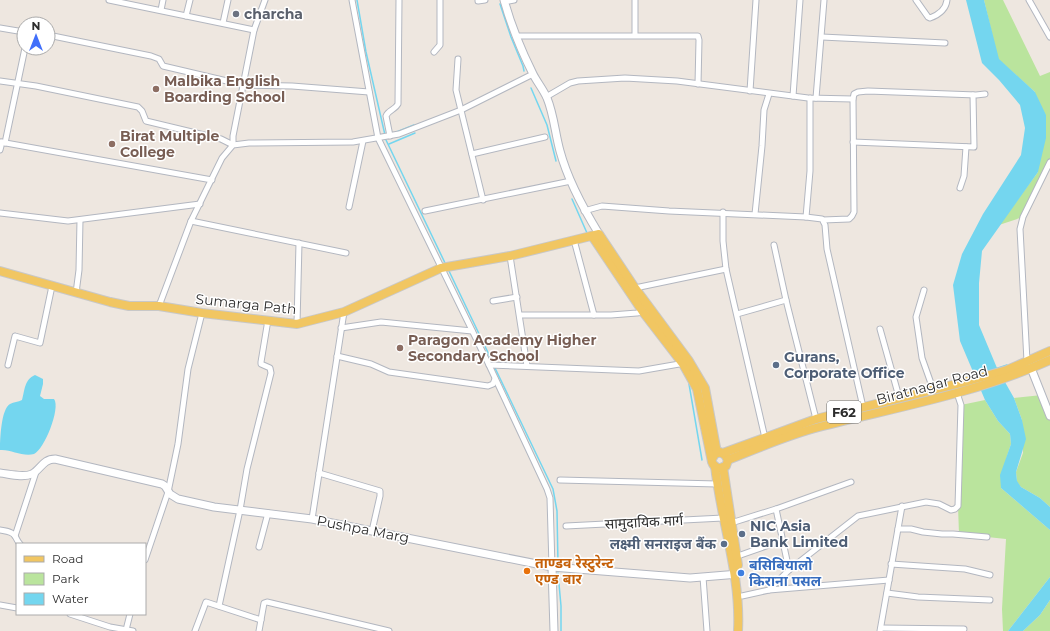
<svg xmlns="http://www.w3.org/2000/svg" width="1050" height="631" font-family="Montserrat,'Noto Sans Devanagari',sans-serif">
<rect width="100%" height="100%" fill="#eee7e0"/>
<g fill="#bae49d">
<polygon points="984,0 1003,0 1040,76 1050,72 1050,162 1023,217 999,225 1038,172 1035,92 998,59"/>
<polygon points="1042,395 1050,416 1050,507 1040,498 1021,487 1017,482 1016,472 1023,453 1022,420 1014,398"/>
<polygon points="985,400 998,421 1010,434 1011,444 1007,456 1001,488 1050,530 1050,577 1008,631 1003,631 1002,609 1006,539 959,534 958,506 961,405"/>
<polygon points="1050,600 1050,631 1023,631 1040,615"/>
</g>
<g fill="#74d6ef">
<polygon points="966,0 984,0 999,59 1035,92 1046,115 1046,138 1038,172 982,251 979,283 979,325 997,368 1014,398 1022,420 1026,439 1016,472 1017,481 1021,487 1040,498 1050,507 1050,530 1001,488 1000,475 1011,444 1010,434 998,421 985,400 960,341 953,285 962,254 983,214 1021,155 1025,128 1020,105 999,80 982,63"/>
<path d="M35 375 43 379V384L40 396 44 399H54C61 408 44 450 34 454 22 457 11 449 0 450 0 440 1 409 10 404 14 402 18 402 22 400 25 390 24 380 35 375Z"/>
<polygon points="1050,577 1050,600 1040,615 1023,631 1008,631"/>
</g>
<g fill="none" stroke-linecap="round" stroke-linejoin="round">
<g stroke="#74d6ef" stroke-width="1.5">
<polyline points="357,0 366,52 385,135"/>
<polyline points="500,4 511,37 523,66 524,71"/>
<polyline points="531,88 547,125 556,161"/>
<polyline points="394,133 414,125"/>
<polyline points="386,140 446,265"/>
<polyline points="389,144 415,133"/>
<polyline points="572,199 587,233"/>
<polyline points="449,271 492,361"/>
<polyline points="495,368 553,489 557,511 558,564"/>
<polyline points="995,369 1007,365"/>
<polyline points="689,384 702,460"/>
<polyline points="558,573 561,606 561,631"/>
</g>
<g stroke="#b3b7c0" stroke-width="7">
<g id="street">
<polyline points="109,0 254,30"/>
<polyline points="352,0 378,138 489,365 547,489 550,498 552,567"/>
<polyline points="478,0 478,1 485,0"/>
<path d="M916 0 928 17 930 18C938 15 946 9 947 0"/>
<polyline points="1029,0 1050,37"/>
<polyline points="504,2 514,0"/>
<polyline points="161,10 163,0"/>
<polyline points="186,16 190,0"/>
<polyline points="223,23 228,0"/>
<polyline points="0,28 24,32"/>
<polyline points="48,35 151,56 159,59 163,66 244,85 292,86 369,92"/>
<polyline points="635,35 635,0"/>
<polyline points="516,36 698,36 699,40 698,84"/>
<polyline points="822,37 945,43"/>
<polyline points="434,52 440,45 440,0"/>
<polyline points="458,59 456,90 483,200"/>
<polyline points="0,81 36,86 138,107 142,111 146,121 221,139 233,145 233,136 254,30 265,0"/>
<polyline points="750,91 756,0"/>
<polyline points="793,96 800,0"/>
<polyline points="546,97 570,83 578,81 625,78 677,81 808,98 853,99"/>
<polyline points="816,98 824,0"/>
<path d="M390 136 386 116C388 110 395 110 398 104L399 0"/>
<polyline points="0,142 212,180"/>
<polyline points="853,142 974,147 973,95"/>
<polyline points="5,143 25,48"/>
<polyline points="0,150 2,142"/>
<polyline points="472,154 545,137"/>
<polyline points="960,188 964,176 966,147"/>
<polyline points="349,207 363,141"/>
<polyline points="425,211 571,181"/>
<polyline points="584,211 602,206 669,211 806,217 822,219 825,225 827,249 863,407"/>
<polyline points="723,212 723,241 726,269 765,438"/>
<polyline points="0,213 68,221 200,204"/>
<polyline points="755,214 762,146 764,110 769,94"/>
<polyline points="806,217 810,171 810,98"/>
<polyline points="823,220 849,219 852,216 854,212 853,99 854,94 858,92 868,91 976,95 985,94"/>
<polyline points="191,221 346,253"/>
<polyline points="574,240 594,315"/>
<polyline points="774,245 786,300 816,419"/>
<polyline points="510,256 527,366"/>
<polyline points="635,288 726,269"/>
<polyline points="924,290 916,317 922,358 933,389"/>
<polyline points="76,293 79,270 80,220"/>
<polyline points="493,301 517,297"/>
<polyline points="159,306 191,221 222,158 233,145 249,143 353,142 399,134 461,110 533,74"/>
<polyline points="737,314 786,300"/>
<polyline points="520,315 611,315 637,313 643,312"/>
<polyline points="297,324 299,243"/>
<polyline points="341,328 381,322 472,331"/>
<polyline points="880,329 899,397"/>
<polyline points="337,356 371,364 389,372 488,386 493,384 495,379"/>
<polyline points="1027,361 1020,229 1023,217 1050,162"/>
<polyline points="8,365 15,336 40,343 52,286"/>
<polyline points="489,365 639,371 685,363"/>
<polyline points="319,473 380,491 380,496 372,531"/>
<polyline points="560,480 717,484"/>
<polyline points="776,509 851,482"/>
<polyline points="312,519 344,312"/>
<polyline points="731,523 776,509 789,570"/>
<polyline points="566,526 723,518"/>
<polyline points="898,529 911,529 923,532 942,534 953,534 987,537"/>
<path d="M0 530C5 531 12 531 15 536 17 539 17 541 20 544"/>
<polyline points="15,536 36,472"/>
<polyline points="259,547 268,513"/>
<polyline points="735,557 783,540"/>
<polyline points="145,560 168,492 178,444 188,369 202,313"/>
<polyline points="891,564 965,569 990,575"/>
<polyline points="703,577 707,631"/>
<polyline points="769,590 889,580"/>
<polyline points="887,593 918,597 990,600"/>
<polyline points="742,596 769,590 789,570 858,516 926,502 939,504 951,510 955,509 958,506 961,405 957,393"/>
<polyline points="0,605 17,608"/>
<polyline points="219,606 240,510 247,469 271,373 270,368 261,364 261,362 268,320"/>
<polyline points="70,614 110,627 133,631"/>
<polyline points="881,628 964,629"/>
<polyline points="126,630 130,614"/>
<polyline points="195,631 206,602 261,620"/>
<polyline points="259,631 264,603 267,602 389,631"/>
<polyline points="880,631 902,506"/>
</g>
</g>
<g stroke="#b3b7c0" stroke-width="9">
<g id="secondary">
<path d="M504 0C511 25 521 50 533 74 537 82 543 89 547 98 554 115 555 133 560 151 568 181 583 208 599 234"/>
<polyline points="1031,368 1050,416"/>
<path d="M0 473C9 474 23 478 32 474 41 469 43 459 55 459L162 484 165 486 170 494 178 499 214 507 312 519 552 567 690 578 739 574"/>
<polyline points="552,567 554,631"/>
</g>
</g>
<g stroke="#c8c8c8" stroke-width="10">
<g id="primary">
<path d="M592 236 643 312 683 364 697 389 712 462C714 468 720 470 726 466L728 460 725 455 720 452 715 454 712 459"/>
<polyline points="0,271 110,302 129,306 159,306 202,313 297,324 344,312 441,268 510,256 599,234 635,288 689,361 705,388 717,453"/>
<polyline points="723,453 816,419 968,381 1007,370 1050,351"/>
<path d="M728 460C758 448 788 435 819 427 897 407 977 393 1050 360"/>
<path d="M715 466C721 521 741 575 738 631"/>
<polyline points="723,467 738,565"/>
</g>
</g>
<use href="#street" stroke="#fff" stroke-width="5"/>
<use href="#secondary" stroke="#fff" stroke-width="7"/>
<use href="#primary" stroke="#f1c662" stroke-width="8"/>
</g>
<circle fill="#6b7280" stroke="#fff" stroke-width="1.5" cx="236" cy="14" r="4"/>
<g fill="#8d6e63" stroke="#fff" stroke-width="1.5">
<circle cx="156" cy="89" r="4"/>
<circle cx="112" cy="144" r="4"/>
<circle cx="400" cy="348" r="4"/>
</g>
<g fill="#5c6f8a" stroke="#fff" stroke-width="1.5">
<circle cx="776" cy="365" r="4"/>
<circle cx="742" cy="534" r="4"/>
<circle cx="724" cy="544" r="4"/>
</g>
<circle fill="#e8710a" stroke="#fff" stroke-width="1.5" cx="527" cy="571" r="4"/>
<circle fill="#3f7fe0" stroke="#fff" stroke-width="1.5" cx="741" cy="573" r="4"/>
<g text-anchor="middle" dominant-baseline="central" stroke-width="3" stroke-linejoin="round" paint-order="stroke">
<rect fill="#fff" stroke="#6c6c6c" stroke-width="1" x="827" y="401" width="34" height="22" rx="3"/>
<g font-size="13" font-weight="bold" fill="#2d2d2d">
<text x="844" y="412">F62</text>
</g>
<g font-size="14" font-weight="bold" fill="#5b616d" stroke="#fff" text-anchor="start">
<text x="244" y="14">charcha</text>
</g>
<g font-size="14" font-weight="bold" fill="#785e54" stroke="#fff" text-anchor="start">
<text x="164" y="81">Malbika English<tspan x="164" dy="16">Boarding School</tspan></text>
<text x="120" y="136">Birat Multiple<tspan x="120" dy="16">College</tspan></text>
<text x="408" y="340">Paragon Academy Higher<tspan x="408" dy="16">Secondary School</tspan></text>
</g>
<g font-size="14" fill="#2d2d2d" stroke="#fff">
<text transform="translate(246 304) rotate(6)">Sumarga Path</text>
<text transform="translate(932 385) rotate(-15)">Biratnagar Road</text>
<text transform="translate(644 522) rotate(-3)">सामुदायिक मार्ग</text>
<text transform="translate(363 529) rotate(11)">Pushpa Marg</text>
</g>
<g font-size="14" font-weight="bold" fill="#4e5e75" stroke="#fff" text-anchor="start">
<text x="784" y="357">Gurans,<tspan x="784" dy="16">Corporate Office</tspan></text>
<text x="750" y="526">NIC Asia<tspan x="750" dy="16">Bank Limited</tspan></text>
<text x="716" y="544" text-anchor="end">लक्ष्मी सनराइज बैंक</text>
</g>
<g font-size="14" font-weight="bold" fill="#c56008" stroke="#fff" text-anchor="start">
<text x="535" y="563">ताण्डव रेस्टुरेन्ट<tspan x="535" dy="16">एण्ड बार</tspan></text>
</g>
<g font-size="14" font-weight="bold" fill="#366cbe" stroke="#fff" text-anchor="start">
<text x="749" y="565">बसिबियालो<tspan x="749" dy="16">किराना पसल</tspan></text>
</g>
</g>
<rect x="16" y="543" width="130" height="72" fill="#ffffff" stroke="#ababab"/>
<rect x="24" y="556" width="20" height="6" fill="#f1c662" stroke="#ababab"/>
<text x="52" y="563" font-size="12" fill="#2d2d2d">Road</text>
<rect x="24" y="573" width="20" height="12" fill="#bae49d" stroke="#ababab"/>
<text x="52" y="583" font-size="12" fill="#2d2d2d">Park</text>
<rect x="24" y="593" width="20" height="12" fill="#74d6ef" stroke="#ababab"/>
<text x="52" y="603" font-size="12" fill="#2d2d2d">Water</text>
<g transform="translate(36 36)"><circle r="19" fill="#ffffff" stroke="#ababab"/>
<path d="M0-3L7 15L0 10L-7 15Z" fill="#416ffa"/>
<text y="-6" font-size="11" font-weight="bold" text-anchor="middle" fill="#2d2d2d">N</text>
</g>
</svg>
